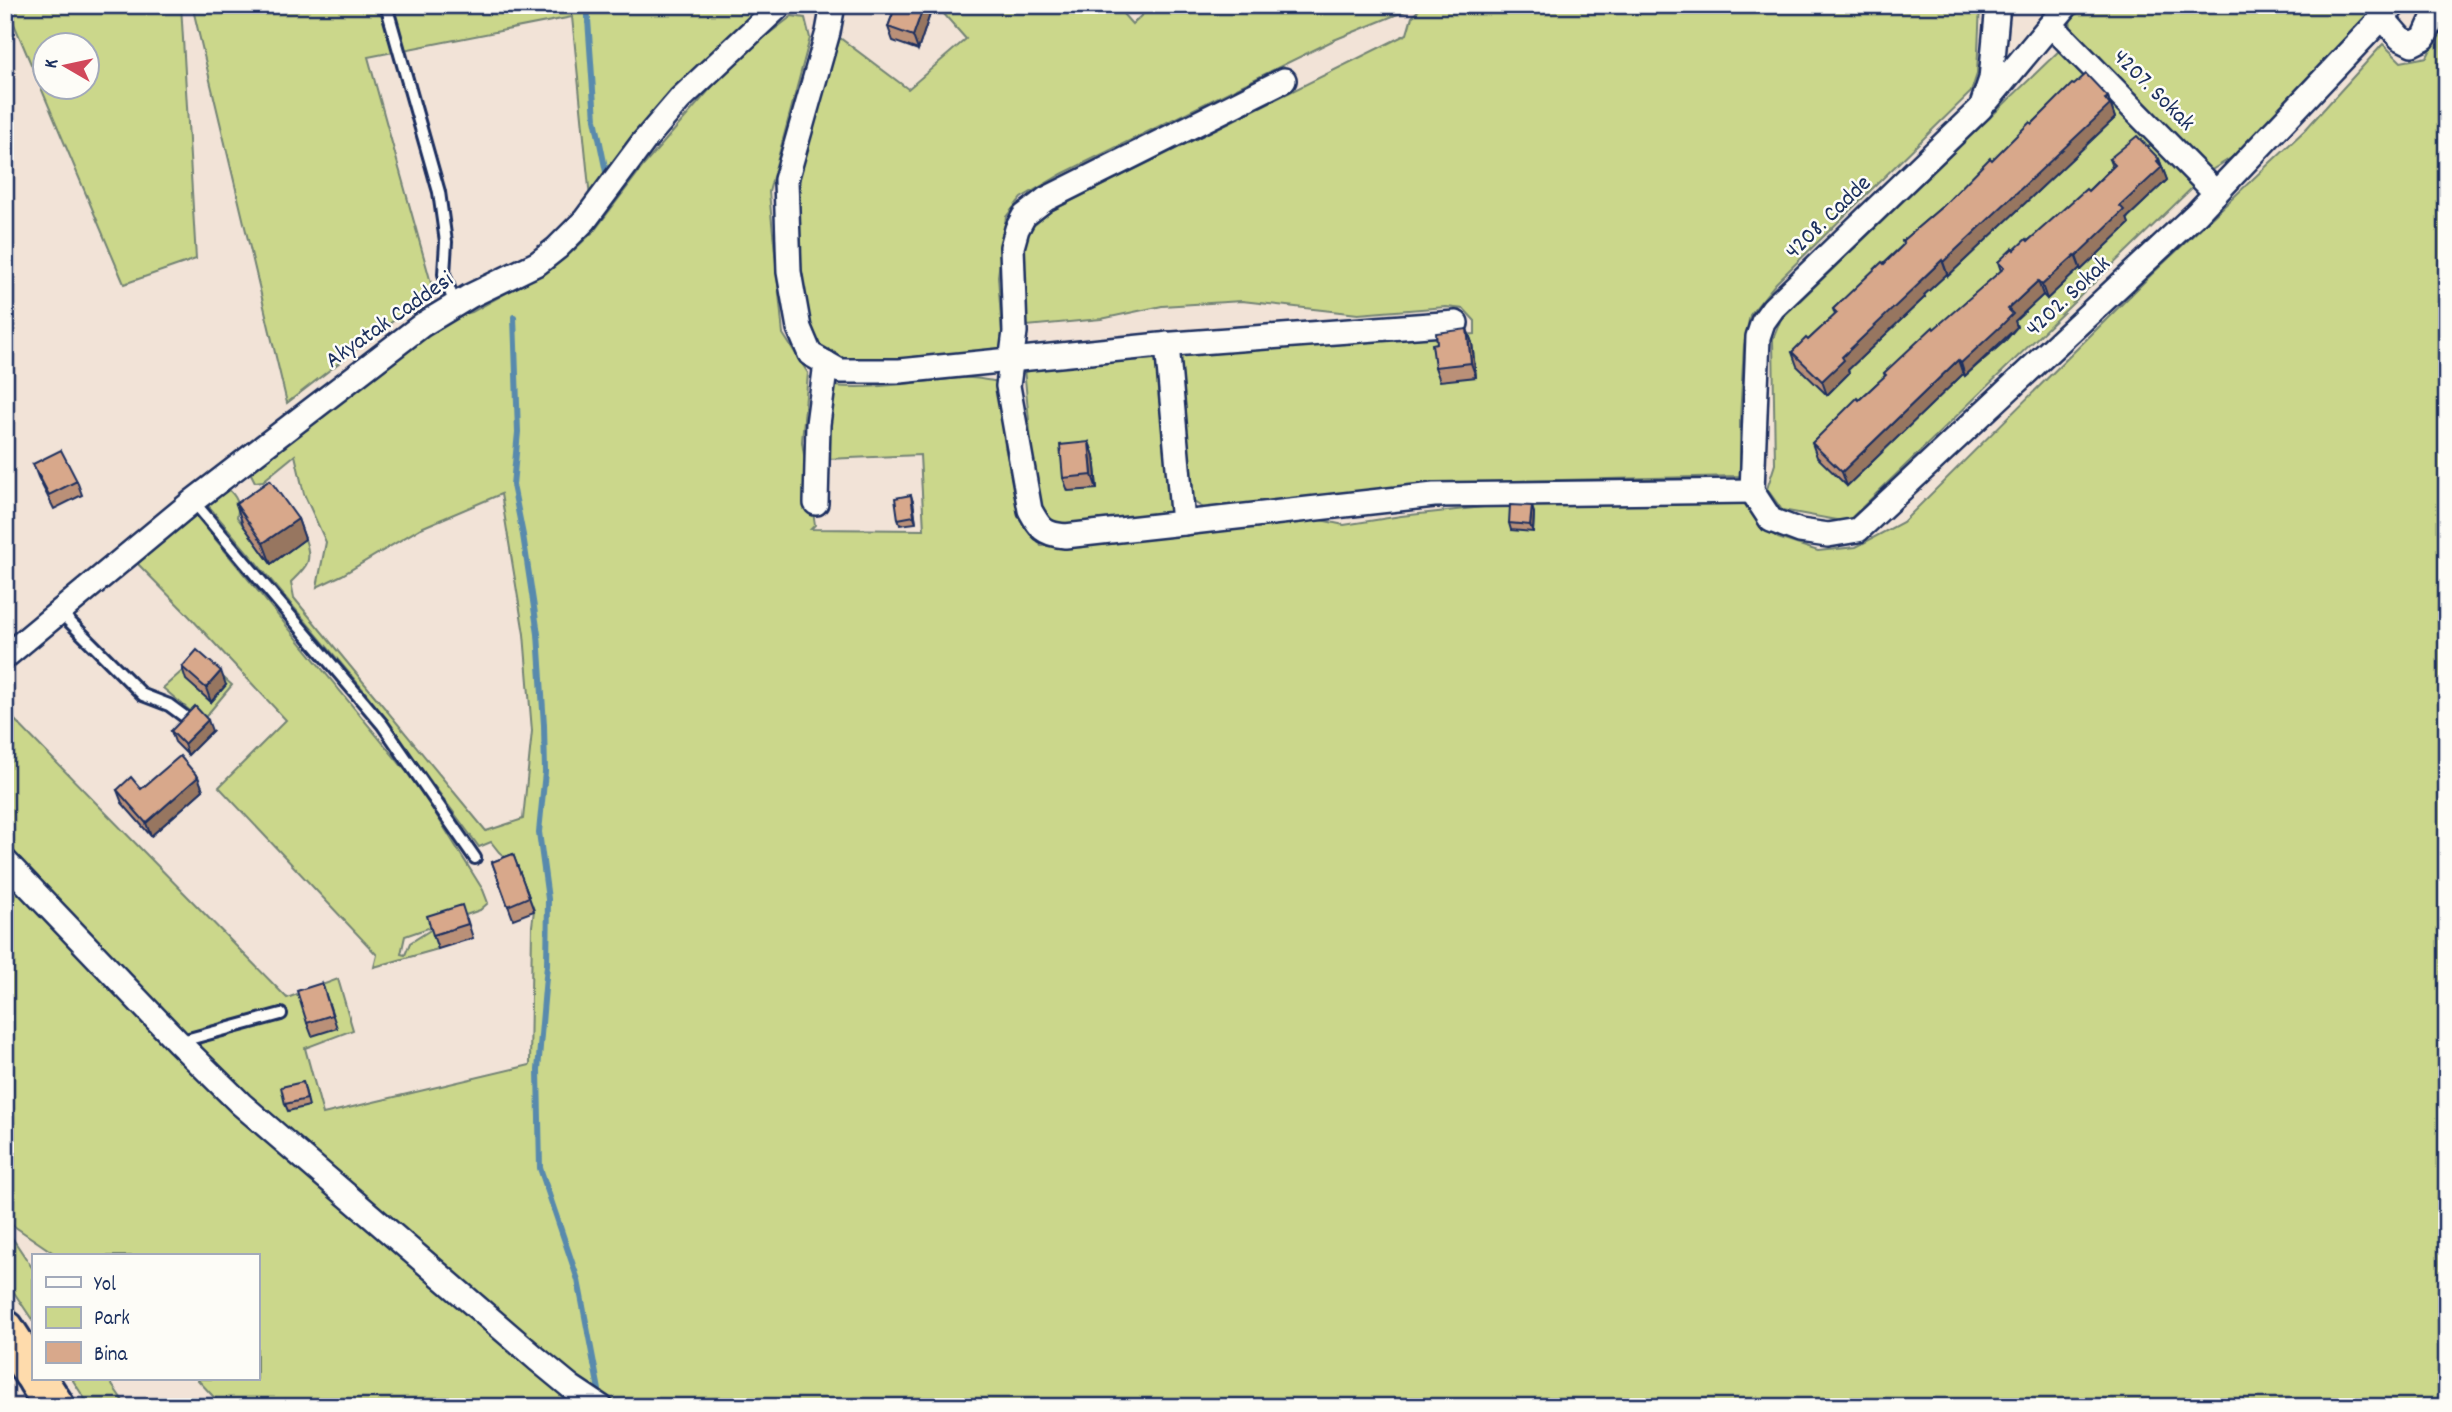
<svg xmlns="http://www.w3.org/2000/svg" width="2452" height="1412" font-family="Dekko,sans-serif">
<rect width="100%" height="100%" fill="#f2e3d7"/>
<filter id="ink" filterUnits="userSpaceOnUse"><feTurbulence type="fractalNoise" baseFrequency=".0143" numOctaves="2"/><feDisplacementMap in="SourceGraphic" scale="14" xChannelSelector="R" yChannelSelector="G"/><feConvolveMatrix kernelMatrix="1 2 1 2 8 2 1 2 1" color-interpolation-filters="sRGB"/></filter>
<g filter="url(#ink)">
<g fill="#cbd78b" stroke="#738374" stroke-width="2" fill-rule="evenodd">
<path d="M6 5H181L196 259 124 284ZM46 46H88V88H46Z"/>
<polygon points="192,5 772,5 590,198 572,17 368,57 433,290 287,403"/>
<polygon points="936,5 1115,5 1132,24 1153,5 1420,5 1334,40 1062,174 1021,198 1006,217 998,276 1003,348 882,364 850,363 825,353 809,334 798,288 800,158 840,38 908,89 966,39"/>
<polygon points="1423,5 1980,5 1977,74 1971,92 1776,283 1750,315 1744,345 1740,419 1740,476 1517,481 1421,487 1205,509 1194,502 1187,479 1179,356 1475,334 1475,321 1464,309 1446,307 1358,314 1242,301 1162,306 1101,319 1027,326 1022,252 1025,233 1051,211 1407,34 1412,17"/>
<polygon points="2080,5 2378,5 2242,151 2210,171 2071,28 2070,19"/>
<path d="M792 16 805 18 810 38 769 192 783 334 808 373 802 442 815 525 811 529 924 530 920 455 827 459 825 442 833 386C878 390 919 381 963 378 973 377 985 380 995 381L1000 393 1005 446 1018 509 1041 546 1103 543 1311 518 1344 525 1401 516 1539 501 1744 503 1757 522 1778 538 1818 551 1856 547 1903 522 2151 275 2305 130 2383 44 2401 62 2427 57 2447 16V1407H630L593 1392 279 1124 179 1031 5 848V710L287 998 338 979 353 1030 305 1048 323 1114 530 1065 532 926 534 910 518 868 499 852 491 842 479 847 366 693 206 503 227 488C237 497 240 503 237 517L271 563 305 539C313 562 307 566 291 582L294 598 486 831 523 819 532 731 524 634 501 494 421 528 342 575 317 587 326 542 304 494 295 455 263 481 255 482 251 474 257 464 395 358 456 316 472 312 556 265 574 250 594 231 644 165 737 58Z"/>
<polygon points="2062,48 2195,185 1847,522 1782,510 1767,489 1775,464 1773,339 1781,319"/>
<polygon points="1157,359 1162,378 1172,518 1102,523 1050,523 1038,515 1024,368"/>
<polygon points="193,512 419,787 483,890 488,903 480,910 405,936 401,954 405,955 410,943 432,929 438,949 374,967 377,955 219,787 286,720 189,616 136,562"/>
<polygon points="199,656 232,685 202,721 163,688"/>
<polygon points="5,868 191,1066 586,1407 223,1407 197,1379 257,1379 257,1256 58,1256 5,1220"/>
<polygon points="5,1227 33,1269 33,1321 5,1279"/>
<polygon points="72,1379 108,1379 127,1407 90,1407"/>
</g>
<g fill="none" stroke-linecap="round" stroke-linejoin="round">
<g stroke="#588aad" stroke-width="6">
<polyline points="587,5 595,119 606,172"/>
<polyline points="514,317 518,432 513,485 523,535 538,634 544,725 545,772 539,832 548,899 547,965 538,1070 540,1168 578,1280 599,1390"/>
</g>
<g stroke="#1b2f5e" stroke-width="16">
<g id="lane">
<polyline points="386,5 439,192 446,242 444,274 455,305"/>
<polyline points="193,501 382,724 475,858"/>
<polyline points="59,611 143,695 169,705 184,716"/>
<polyline points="178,1042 281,1014"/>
</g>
</g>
<g stroke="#1b2f5e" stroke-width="28">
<g id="street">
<polyline points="833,5 828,32 786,180 789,272 799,328 810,354 840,371 900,371 1160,345 1456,323"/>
<polyline points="2382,17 2400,38 2412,44 2424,38 2439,5"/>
<polyline points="2052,26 2216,193"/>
<polyline points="1988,100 2067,5"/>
<path d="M1167 344 1183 523 1065 536C1043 534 1040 528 1030 510L1008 386 1015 332 1012 247 1017 229 1024 216 1046 199 1284 80"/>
<polyline points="1752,491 1771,520 1800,531 1828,535 1858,530 2197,213 2394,5"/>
<polyline points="1752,491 1758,337 1763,322 1773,308 1981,108 1991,79 1998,5"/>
<polyline points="816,503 818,424 826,363"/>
<polyline points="1183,523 1434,495 1752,491"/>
<polyline points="5,657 193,501 422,325 470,296 538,263 557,248 585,220 644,141 680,99 780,5"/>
<polyline points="5,861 178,1042 241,1104 537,1359 571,1387 601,1407"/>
</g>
</g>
<g stroke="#1b2f5e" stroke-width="44">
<g id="highway">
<polyline points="5,1330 33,1373"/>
<polyline points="37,1379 55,1407"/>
</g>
</g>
<use href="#lane" stroke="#fdfcf7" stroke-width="10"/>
<use href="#street" stroke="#fdfcf7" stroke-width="23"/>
<use href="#highway" stroke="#fedbac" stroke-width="38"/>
</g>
<g fill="#ba9078" stroke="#1b2f5e" stroke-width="2">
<polygon points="896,5 933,5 918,50 893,41 888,27"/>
<polygon points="2226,5 2250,5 2250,11 2227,8"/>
<polygon points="2074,85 2108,97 2115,118 1948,276 1947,274 1924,295 1925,297 1848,370 1849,373 1827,395 1797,366 1792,352 1808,340 1835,315 1833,309 1903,245 1902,241 1944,205"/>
<polygon points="2109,159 2159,159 2167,180 2127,218 2129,224 2081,270 2080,268 2047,299 2043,295 2015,321 2017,327 2006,340 1965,376 1963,374 1847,486 1817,457 1812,443 1885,376 1884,373 2001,271 1998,262 2028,241 2088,191 2112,167"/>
<polygon points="1467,329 1472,343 1476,377 1440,381 1435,367 1437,343"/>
<polygon points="1089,442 1094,456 1097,489 1068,491 1063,478"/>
<polygon points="33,464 77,481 82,495 54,509 38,477"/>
<polygon points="913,502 916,523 900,525 898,519"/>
<polygon points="236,504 298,519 305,539 271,564 243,525"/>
<polygon points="1534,513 1533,532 1511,530 1509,523"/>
<polygon points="182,667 226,685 211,702 186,680"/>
<polygon points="171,731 212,731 188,755 175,742"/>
<polygon points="198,777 203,790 151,836 122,803 117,790 141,789"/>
<polygon points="513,854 534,911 513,919 492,862"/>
<polygon points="467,919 473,938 438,949 433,935"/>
<polygon points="322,983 337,1028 312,1036 307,1023"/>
<polygon points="303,1082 309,1106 288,1111 285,1104"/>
</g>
<g fill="#977661" stroke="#1b2f5e" stroke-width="2">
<polygon points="924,5 933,5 918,50 913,36"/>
<polygon points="2108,97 2115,118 1948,276 1943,262"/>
<polygon points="2159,159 2167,180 2127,218 2129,224 2081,270 2076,256 2120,206"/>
<polygon points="2075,255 2080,268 2047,299 2042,285"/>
<polygon points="1942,260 1947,274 1924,295 1925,297 1848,370 1849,373 1827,395 1822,381 1842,357"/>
<polygon points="2038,281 2043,295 2015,321 2017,327 1965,376 1961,363 2008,309"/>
<polygon points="1467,329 1472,343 1476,377 1471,363"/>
<polygon points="1958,360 1963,374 1847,486 1842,472"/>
<polygon points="1089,442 1094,456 1097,489 1092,475"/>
<polygon points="911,495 913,502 916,523 914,516"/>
<polygon points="1532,506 1534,513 1533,532 1530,525"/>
<polygon points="298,519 305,539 271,564 263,543"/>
<polygon points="221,671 226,685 211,702 206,688"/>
<polygon points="208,720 212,731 188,755 184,744"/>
<polygon points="198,777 203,790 151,836 146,823"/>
</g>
<g fill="#d8a88b" stroke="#1b2f5e" stroke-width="2">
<polygon points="896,5 924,5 913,36 888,27"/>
<polygon points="2086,74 2108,97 2105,99 2110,105 1943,262 1942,260 1919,282 1920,283 1842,357 1844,360 1822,381 1792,352 1806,338 1808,340 1837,313 1833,309 1882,262 1884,264 1904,244 1902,241 1944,205 1990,158 1992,160 2030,122 2032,124 2072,84 2074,85"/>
<polygon points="2137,136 2159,159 2157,161 2162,167 2120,206 2124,210 2076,256 2075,255 2042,285 2038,281 2008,309 2013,314 2001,326 1961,363 1958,360 1842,472 1812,443 1857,398 1859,400 1886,375 1884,373 1933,327 1934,329 2004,268 1998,262 2013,248 2014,250 2026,239 2028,241 2086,189 2088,191 2115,165 2109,159"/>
<polygon points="1467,329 1471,363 1435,367 1432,344 1437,343 1436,333"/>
<polygon points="1089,442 1092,475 1063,478 1060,445"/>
<polygon points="61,450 77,481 49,495 33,464"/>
<polygon points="270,480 298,519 263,543 236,504"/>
<polygon points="911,495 914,516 898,519 895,498"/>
<polygon points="1510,505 1532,506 1530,525 1509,523"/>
<polygon points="197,650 221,671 206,688 182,667"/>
<polygon points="195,706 208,720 184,744 171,731"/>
<polygon points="180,756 198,777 146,823 117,790 131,777 141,789"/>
<polygon points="513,854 529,897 508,906 492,862"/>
<polygon points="462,905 468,924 433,935 427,916"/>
<polygon points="322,983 332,1015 307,1023 297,991"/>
<polygon points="303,1082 307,1099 285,1104 281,1087"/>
</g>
</g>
<g text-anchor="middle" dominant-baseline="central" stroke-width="5" stroke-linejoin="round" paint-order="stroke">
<g font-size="24" fill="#1b2f5e" stroke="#fdfcf7">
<text transform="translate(2153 91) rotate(45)">4207. Sokak</text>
<text transform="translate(1829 218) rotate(-44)">4208. Cadde</text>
<text transform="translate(2069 297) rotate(-43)">4202. Sokak</text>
<text transform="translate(390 321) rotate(-35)">Akyatak Caddesi</text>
</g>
</g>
<rect width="2452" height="1412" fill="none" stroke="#fdfcf7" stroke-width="28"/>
<rect x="14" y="14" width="2424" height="1384" fill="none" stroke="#1b2f5e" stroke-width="2.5" filter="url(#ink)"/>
<rect x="32" y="1254" width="228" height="126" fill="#fdfcf7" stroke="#a3aaba" stroke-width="2"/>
<rect x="46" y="1277" width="35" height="10" fill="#fdfcf7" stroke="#a3aaba" stroke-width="2"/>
<text x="94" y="1290" font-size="21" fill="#1b2f5e">Yol</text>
<rect x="46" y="1307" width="35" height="21" fill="#cbd78b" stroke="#a3aaba" stroke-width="2"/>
<text x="94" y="1324" font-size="21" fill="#1b2f5e">Park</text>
<rect x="46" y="1342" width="35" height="21" fill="#d8a88b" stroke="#a3aaba" stroke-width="2"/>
<text x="94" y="1360" font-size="21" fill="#1b2f5e">Bina</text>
<g transform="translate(66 66) rotate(279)"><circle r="33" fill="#fdfcf7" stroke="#a3aaba" stroke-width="2"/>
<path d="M0-5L12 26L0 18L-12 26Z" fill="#d1495b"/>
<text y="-10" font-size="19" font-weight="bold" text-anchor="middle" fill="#1b2f5e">K</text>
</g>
</svg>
